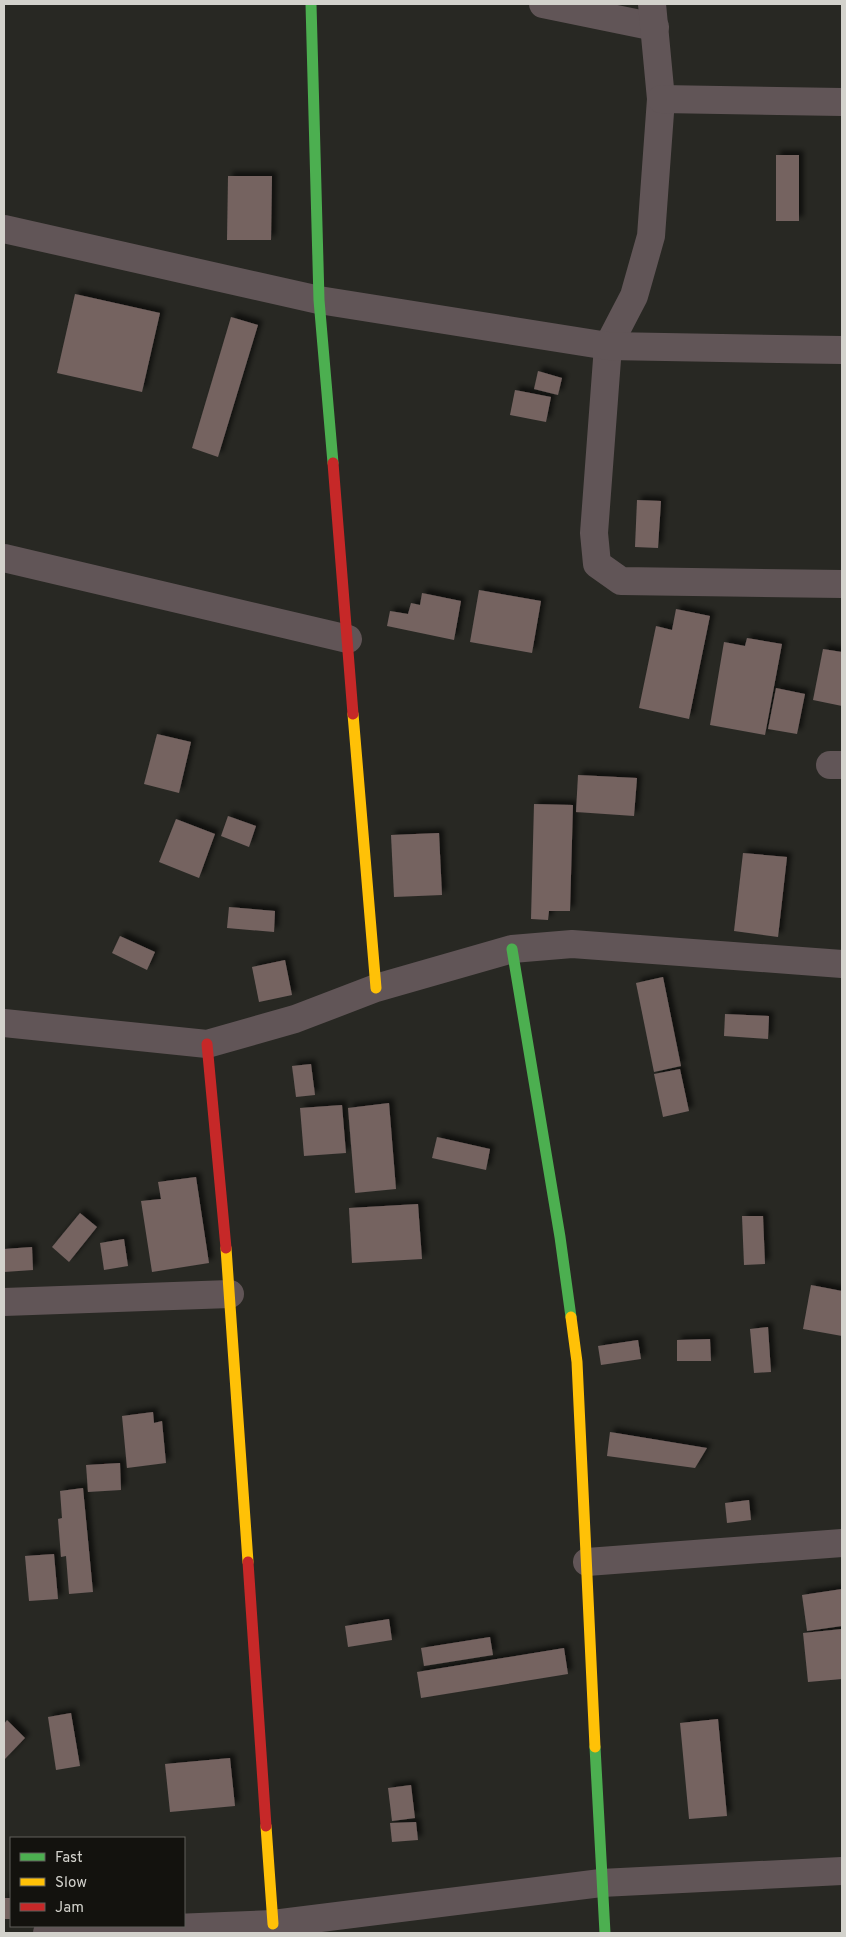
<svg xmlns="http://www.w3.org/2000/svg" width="846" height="1937" font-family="Overpass,sans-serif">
<defs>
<filter id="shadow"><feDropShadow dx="4.5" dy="-4.5" stdDeviation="2.5" flood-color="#0009"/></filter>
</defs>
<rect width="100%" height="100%" fill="#282823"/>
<g fill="#746361" filter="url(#shadow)">
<rect x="776" y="155" width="23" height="66"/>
<polygon points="228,176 272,176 271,240 227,240"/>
<polygon points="75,294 160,313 142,392 57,373"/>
<polygon points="231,317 258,325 218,457 192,448"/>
<polygon points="538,371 562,378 558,395 534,389"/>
<polygon points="515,390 551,397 546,422 510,415"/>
<polygon points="637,500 661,501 658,548 635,547"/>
<polygon points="479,590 541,601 532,653 470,642"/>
<polygon points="422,593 461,601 454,640 387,626 390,611 408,614 411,603 420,605"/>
<polygon points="676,609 710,616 689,719 639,708 656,626 672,630"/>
<polygon points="747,638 782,644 765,735 710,725 724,642 745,646"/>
<polygon points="823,649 842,652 842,706 813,700"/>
<polygon points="776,688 805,694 797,734 768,729"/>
<polygon points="157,734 191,742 179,793 144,784"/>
<polygon points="578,775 637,778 634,816 576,812"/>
<polygon points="534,804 573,805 570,911 549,911 548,920 531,919"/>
<polygon points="228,816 256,826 249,847 221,836"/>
<polygon points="176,819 215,834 199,878 159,862"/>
<polygon points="439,833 442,895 394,897 391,835"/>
<polygon points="743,853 787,857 778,937 734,931"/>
<polygon points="229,907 275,911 274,932 227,928"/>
<polygon points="120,936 155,952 147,970 112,953"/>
<polygon points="285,960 292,995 259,1002 252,967"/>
<polygon points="663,977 681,1066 654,1072 636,983"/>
<polygon points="725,1014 769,1016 768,1039 724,1036"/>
<polygon points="311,1064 315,1095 296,1097 292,1066"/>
<polygon points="680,1069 689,1111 663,1117 654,1074"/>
<polygon points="389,1103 396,1189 355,1193 348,1108"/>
<polygon points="342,1105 346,1153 304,1156 300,1108"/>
<polygon points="437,1137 490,1149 486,1170 432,1158"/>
<polygon points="196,1177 209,1263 152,1272 141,1201 161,1199 158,1182"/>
<polygon points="418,1204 422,1259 352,1263 349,1208"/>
<polygon points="80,1213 97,1227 69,1262 52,1247"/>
<polygon points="742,1216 763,1216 765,1264 744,1265"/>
<polygon points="124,1239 128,1266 104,1270 100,1243"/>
<polygon points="32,1247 33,1270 4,1272 4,1249"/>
<polygon points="811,1285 842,1291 842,1336 803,1329"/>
<polygon points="768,1327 771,1372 754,1373 750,1329"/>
<polygon points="710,1339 711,1361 677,1361 677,1340"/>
<polygon points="638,1340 641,1359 601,1365 598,1346"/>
<polygon points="153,1412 154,1423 162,1421 166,1463 127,1468 122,1416"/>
<polygon points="610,1432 707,1448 695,1468 607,1456"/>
<polygon points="120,1463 121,1490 88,1492 86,1465"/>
<polygon points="83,1488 93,1592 69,1594 66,1556 61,1557 58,1519 62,1518 60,1491"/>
<polygon points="749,1500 751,1520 727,1523 725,1503"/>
<polygon points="54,1554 58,1599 29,1601 25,1556"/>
<polygon points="842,1589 842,1626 807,1631 802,1595"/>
<polygon points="389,1619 392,1640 348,1647 345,1626"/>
<polygon points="842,1629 842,1679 808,1682 803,1633"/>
<polygon points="490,1637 493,1655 424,1666 421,1648"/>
<polygon points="564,1648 568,1674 421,1698 417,1672"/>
<polygon points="71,1713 80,1766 56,1770 48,1717"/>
<polygon points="718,1719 727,1816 689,1819 680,1723"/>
<polygon points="7,1720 25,1738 4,1760 4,1724"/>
<polygon points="230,1758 235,1806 170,1812 165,1764"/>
<polygon points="411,1785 415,1818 392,1821 388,1788"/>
<polygon points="416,1822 418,1840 392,1842 390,1823"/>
<rect x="4" y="1898" width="7" height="21"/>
</g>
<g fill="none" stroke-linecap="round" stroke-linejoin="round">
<g stroke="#615557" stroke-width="28">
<polyline points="543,4 655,27"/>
<polyline points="652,4 661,99 651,236 634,296 608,346 594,533 597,564 621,581 842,584"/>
<polyline points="661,99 842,102"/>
<polyline points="4,229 319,300 608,346 842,350"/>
<polyline points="4,558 348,639"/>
<polyline points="830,765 842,765"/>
<polyline points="4,1023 207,1044 295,1019 376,988 512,949 572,944 842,964"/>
<polyline points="4,1302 230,1294"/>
<polyline points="587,1562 842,1543"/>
<polyline points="47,1933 273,1924 601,1883 842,1871"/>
</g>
<g stroke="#4caf50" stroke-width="11">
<polyline points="311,4 319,300 333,463"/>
<polyline points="512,949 560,1237 571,1317"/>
<polyline points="595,1747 605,1933"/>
</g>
<g stroke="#ffc107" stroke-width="11">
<polyline points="353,714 376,988"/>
<polyline points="226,1248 248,1562"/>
<polyline points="571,1317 577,1362 595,1747"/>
<polyline points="266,1826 273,1924"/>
</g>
<g stroke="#c62828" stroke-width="11">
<polyline points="333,463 353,714"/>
<polyline points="207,1044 226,1248"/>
<polyline points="248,1562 266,1826"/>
</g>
</g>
<rect width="846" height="1937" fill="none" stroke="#d3d2cc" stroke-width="10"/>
<rect x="10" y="1837" width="175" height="90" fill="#13120e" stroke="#605f5a"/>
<rect x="20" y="1853" width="25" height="8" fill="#4caf50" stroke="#605f5a"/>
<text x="55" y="1862" font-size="15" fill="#d3d2cc">Fast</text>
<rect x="20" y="1878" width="25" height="8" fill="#ffc107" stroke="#605f5a"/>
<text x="55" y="1887" font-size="15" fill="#d3d2cc">Slow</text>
<rect x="20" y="1903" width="25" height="8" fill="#c62828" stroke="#605f5a"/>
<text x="55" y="1912" font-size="15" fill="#d3d2cc">Jam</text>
</svg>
